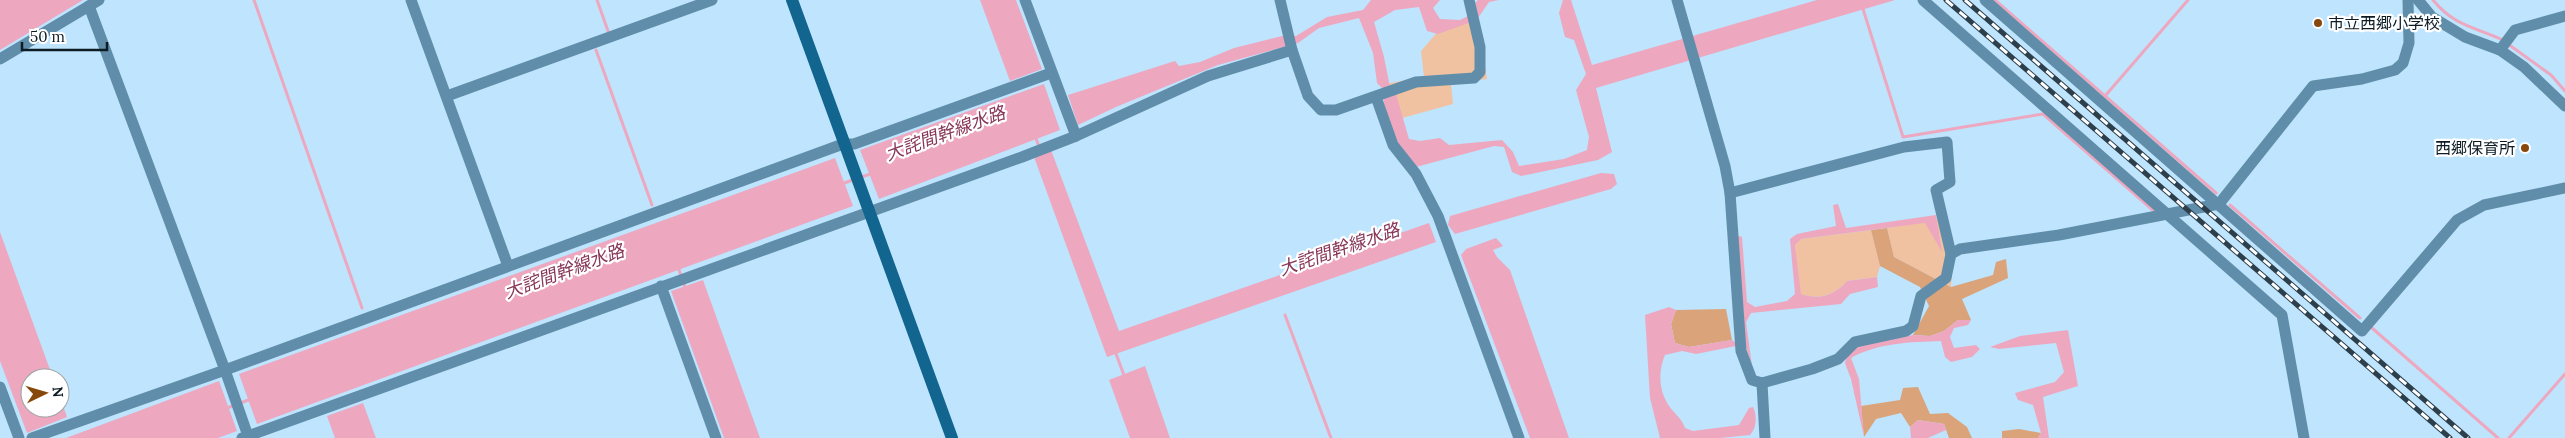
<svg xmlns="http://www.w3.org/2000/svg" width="2565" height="438" font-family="Lora,'Noto Sans JP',serif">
<rect width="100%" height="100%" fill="#bee4fe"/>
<g fill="#f1c2a1">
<polygon points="1478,18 1487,79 1451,84 1453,104 1395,120 1385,84 1424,77 1421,51 1440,29"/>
<polygon points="1946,218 1954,246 1951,287 1894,257 1887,228"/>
<path d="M1871 230 1880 266 1877 277 1847 281C1834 296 1819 300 1800 294L1795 245 1801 239Z"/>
</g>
<g fill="#dba37a">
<polygon points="1887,228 1894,257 1951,287 1993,275 1996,262 2006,259 2008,278 1962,299 1971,320 1958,320 1944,331 1930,336 1913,335 1929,306 1920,287 1880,266 1871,230"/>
<polygon points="1726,309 1732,340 1689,347 1675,343 1671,324 1676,310"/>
<polygon points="1918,387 1930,414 1948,413 1967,427 1972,438 1949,438 1944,424 1918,420 1910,427 1901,413 1876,419 1864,437 1861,406 1900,400 1903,388"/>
<polygon points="2019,429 2041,433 2038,438 2002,438 2002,431"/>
</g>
<g fill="#eda8bf">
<polygon points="0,0 83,0 0,50"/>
<polygon points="980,0 1016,0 1042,69 1010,81"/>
<polygon points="1371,0 1440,0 1433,8 1440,19 1460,20 1476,12 1475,3 1478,0 1499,0 1489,2 1478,18 1466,24 1438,34 1427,31 1419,7 1395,10 1374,22 1384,57 1391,92 1396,94 1409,139 1420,141 1440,138 1449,145 1502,140 1513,152 1519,166 1564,159 1587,150 1589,137 1576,90 1586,74 1574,40 1565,37 1559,13 1563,0 1571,0 1592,65 1817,0 1895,0 1596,88 1612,152 1598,160 1521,176 1512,172 1504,147 1494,146 1416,167 1396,140 1384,104 1383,89 1377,83 1373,53 1359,18 1319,28 1298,43 1218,65 1116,107 1078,125 1068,95 1175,61 1179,66 1200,62 1234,48 1282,36 1296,36 1327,17 1363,10"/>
<polygon points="1044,84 1060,130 879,199 860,150"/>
<polygon points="1051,150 1119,331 1429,223 1436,242 1107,357 1034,157"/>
<polygon points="835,158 853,206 257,424 239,374"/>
<polygon points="1601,173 1614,174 1617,184 1611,189 1455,234 1448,225 1450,216"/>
<path d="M1838 204 1846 228 1936 215 1942 252 1925 223 1801 239 1795 245 1801 294C1819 300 1834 296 1847 281L1877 277 1878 287 1850 294 1841 304 1751 313 1746 322 1752 366 1744 341 1736 235 1742 237 1747 302 1755 307 1787 301 1795 294 1790 239 1797 234 1836 226 1833 205Z"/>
<polygon points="0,232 53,378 30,378 30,408 60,408 60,397 67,417 27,433 0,361"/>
<polygon points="1496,238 1503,246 1493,250 1497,257 1510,270 1569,438 1530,438 1461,255 1466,249"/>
<polygon points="703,280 760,438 724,438 671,291"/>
<path d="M1669 307 1676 310 1671 324 1675 343 1689 347 1732 340 1736 343V346L1696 354 1682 351 1665 355C1657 374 1659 396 1674 412 1679 418 1682 420 1685 428L1693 431 1739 425 1749 408 1753 407C1757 415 1757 428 1750 435L1720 438H1660L1650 398 1645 315Z"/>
<path d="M1958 320H1971L1968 325 1954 328 1950 337 1954 348 1976 345 1980 349 1972 357 1951 362 1945 357 1941 341C1911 342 1877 343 1851 358L1859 379 1864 437 1851 379 1845 363 1848 352 1859 345 1913 335 1930 336 1944 331Z"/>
<polygon points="2068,330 2078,386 2043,397 2049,438 2038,438 2041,433 2033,405 2018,400 2015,393 2055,382 2064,372 2056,343 1999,349 1990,347 2020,336"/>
<polygon points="1145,366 1170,438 1130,438 1109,380"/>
<polygon points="219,381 237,431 218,438 66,438"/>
<polygon points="363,403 376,438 335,438 327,416"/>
<polygon points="1918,420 1944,424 1946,430 1928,438 1911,438 1910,427"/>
</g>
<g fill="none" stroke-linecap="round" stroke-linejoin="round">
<g stroke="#eda8bf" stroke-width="3">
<polyline points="254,0 362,308"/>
<polyline points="597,0 608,31"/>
<polyline points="1995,0 2216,193"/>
<path d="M2433 0C2454 26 2475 27 2503 40"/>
<polyline points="1863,9 1903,137 2043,114 2154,211"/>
<polyline points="2508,44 2551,75 2565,91"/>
<polyline points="596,50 652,205"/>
<polyline points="2105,96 2188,0"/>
<polyline points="1035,136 1040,149"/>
<polyline points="861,177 874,173"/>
<polyline points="842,184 855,179"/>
<polyline points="2230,205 2360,318"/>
<polyline points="678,267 686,290"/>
<polyline points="1285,315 1331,438"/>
<polyline points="2372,328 2498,438"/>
<polyline points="1115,351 1125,378"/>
<polyline points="227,408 251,399"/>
<polyline points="2509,438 2565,374"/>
</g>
<g stroke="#608eaa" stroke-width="11">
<polyline points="411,0 508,266"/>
<polyline points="1025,0 1076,136"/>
<polyline points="1280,0 1292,50 1308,96 1321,110 1336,110 1416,82 1474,78 1480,72 1480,47 1469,0"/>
<polyline points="1677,0 1725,166 1730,193 1741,351 1752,380 1762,383 1812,369 1838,359 1855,342 1906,331 1913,326 1921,296 1946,278 1951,254 1960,249 2059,235 2219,204 2313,86 2362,79 2395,70 2403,63 2409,43 2408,0"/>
<polyline points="1923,0 2282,315 2304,438"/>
<polyline points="1985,0 2362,331 2457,220 2484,205 2565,188"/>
<polyline points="2418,0 2432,17 2465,37 2500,50 2524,67 2565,106"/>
<polyline points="2500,50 2515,30 2565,16"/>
<polyline points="0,59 99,0"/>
<polyline points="447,96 712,0"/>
<polyline points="1376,97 1393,145 1416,174 1438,216 1519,438"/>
<polyline points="1730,193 1904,147 1947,142 1950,182 1936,190 1951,254"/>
<polyline points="661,286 716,438"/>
<polyline points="1762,383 1765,438"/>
<polyline points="0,387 19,438"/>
<polyline points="248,436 1022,157 1076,136 1208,76 1292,50"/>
<polyline points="32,438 225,370 89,6"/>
<polyline points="242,438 248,436 225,370 843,144 854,144 1051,73"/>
</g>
<polyline stroke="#11658f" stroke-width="12" points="792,0 952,438"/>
<g stroke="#2c3f4b" stroke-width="5">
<g id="rail">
<polyline points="1946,0 2450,438"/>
<polyline points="1965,0 2468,438"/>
</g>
</g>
<use href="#rail" stroke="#fff" stroke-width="3" stroke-dasharray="9" stroke-linecap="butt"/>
</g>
<g fill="#86480b" stroke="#fff" stroke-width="2">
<circle cx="2318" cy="23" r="5"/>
<circle cx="2525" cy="148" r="5"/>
</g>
<g text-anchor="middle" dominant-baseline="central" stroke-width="4.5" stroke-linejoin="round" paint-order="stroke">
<g font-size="16" fill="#0c1b24" stroke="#fff" text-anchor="start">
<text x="2328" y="23">市立西郷小学校</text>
<text x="2515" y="148" text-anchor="end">西郷保育所</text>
</g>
<g font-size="18" font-style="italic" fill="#873658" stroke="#fff">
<text transform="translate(945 133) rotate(-20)">大詫間幹線水路</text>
<text transform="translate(1339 249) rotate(-19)">大詫間幹線水路</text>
<text transform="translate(564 271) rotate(-20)">大詫間幹線水路</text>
</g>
</g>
<g transform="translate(45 393) rotate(85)"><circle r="24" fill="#ffffff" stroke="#9ea4a7"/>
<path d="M0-4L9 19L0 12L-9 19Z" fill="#86480b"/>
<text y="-8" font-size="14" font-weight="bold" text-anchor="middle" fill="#0c1b24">N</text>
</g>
<path d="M22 42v8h85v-8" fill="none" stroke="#0c1b24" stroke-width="2.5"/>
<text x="30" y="42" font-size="15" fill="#0c1b24" stroke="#ffffff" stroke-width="4" paint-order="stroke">50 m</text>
</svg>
